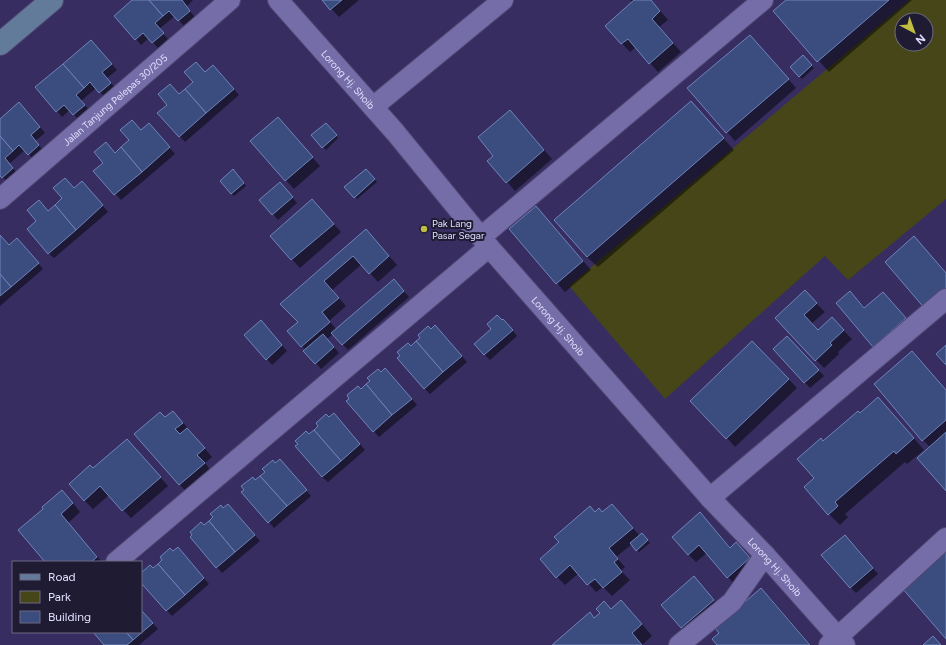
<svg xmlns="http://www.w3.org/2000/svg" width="946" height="645" font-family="Figtree,sans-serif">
<rect width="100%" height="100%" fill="#372d61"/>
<path fill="#464619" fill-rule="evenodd" d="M909 0H946V199L848 280 825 256 665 399 569 286ZM902 20H926V44H902Z"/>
<g fill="#0007">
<polygon points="133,0 193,0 186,7 195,17 184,26 175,16 159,29 168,39 158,48 149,38 141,45 136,39"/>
<polygon points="323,0 359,0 339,17"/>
<polygon points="630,0 651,0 668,20 659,27 681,52 658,72 636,47 630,52 606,26 633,3"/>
<polygon points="787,0 912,0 829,72 774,11"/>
<polygon points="758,44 796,88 735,141 689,89"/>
<polygon points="96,46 117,70 107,78 116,89 106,98 96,88 81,101 90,111 79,120 70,110 62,117 36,88"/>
<polygon points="803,57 814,68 802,79 791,67"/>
<polygon points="219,72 239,95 185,142 159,113 205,73"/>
<polygon points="691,103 734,150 598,267 587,257"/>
<polygon points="25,109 45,133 35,141 44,151 34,160 25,150 9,164 18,174 8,183 0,174 0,120"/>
<polygon points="518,120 552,159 515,191 489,161 495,156"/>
<polygon points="328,126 338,138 326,150 313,135"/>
<polygon points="286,127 320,166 294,189 251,141"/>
<polygon points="154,130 175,154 121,200 95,171 141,131"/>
<polygon points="366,170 377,182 357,199 346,187"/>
<polygon points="236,173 246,186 234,196 221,181"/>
<polygon points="88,188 108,212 54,258 48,253 38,221 44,207 48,212 74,189"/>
<polygon points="285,189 297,203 278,220 273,214"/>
<polygon points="312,200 341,232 300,268 271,236"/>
<polygon points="544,216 591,270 565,292 510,230"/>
<polygon points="0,236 10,246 23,245 43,269 0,306"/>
<polygon points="374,239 397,265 378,282 362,264 332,290 346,306 329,321 337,330 399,286 409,297 348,350 333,334 327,339 339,353 321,369 302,346 299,322 281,304"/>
<polygon points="850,292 865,308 891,301 914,327 882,354 837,303"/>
<polygon points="813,300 825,312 811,324 818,331 840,327 852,339 838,352 839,354 824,368 776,318"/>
<polygon points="509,326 517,336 490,360 484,354"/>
<polygon points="266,327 287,351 272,365 267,359"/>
<polygon points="431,330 441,332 467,362 430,394 424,388 411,347"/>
<polygon points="793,343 824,376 810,388 774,349"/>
<polygon points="761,350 797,388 735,447 727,438"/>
<polygon points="912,352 946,390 946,490 930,447 923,440"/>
<polygon points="381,373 391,375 417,405 379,437 348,401"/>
<polygon points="889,409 924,450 907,464 905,462 845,514 848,517 840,525 829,514 815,478 823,442 860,414"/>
<polygon points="166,418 181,420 212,457 205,463 212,472 188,493 179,484"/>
<polygon points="329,418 339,420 365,450 328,482 322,477 309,435"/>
<polygon points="127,440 168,486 131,518 109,495 93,509 84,500 93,470"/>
<polygon points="276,464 285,466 311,496 274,528 269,522 256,481"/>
<polygon points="70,499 80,512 68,523 102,562 46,562 19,531"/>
<polygon points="612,505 640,536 642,534 650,543 639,552 632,544 616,557 625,567 621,571 630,580 612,596 603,587 596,592 579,573 565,585 557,577 595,513 603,513"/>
<polygon points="224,509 233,511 260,541 222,573 191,537"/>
<polygon points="708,522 731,548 744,552 757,567 736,586 707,553 696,562 688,554"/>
<polygon points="850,542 878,574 856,593 850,587"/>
<polygon points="173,552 183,554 209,584 172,616 141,581 141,574 153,569"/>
<polygon points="699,583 718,606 687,633 663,605"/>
<polygon points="761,589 772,600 811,645 718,645"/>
<polygon points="141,610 158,629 139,645 105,645 94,632 141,632"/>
<polygon points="611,610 632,612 652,636 642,645 554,645"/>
</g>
<g fill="#3b4c7f" stroke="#7084bb">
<polygon points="132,0 149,0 163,16 155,23 164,33 152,43 143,33 135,40 114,16"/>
<polygon points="149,0 182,0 190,11 178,21 169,11 163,16"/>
<polygon points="322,0 342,0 330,10"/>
<polygon points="634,0 651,0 660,11 652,19 673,43 649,64 628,39 621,44 605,26"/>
<polygon points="786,0 889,0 817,62 773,11"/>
<polygon points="750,35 789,79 726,133 687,88"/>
<polygon points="91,40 112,64 102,72 111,83 99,93 90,82 84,88 63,64"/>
<polygon points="803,55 812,65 799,77 790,67"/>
<polygon points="196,62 205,72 213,65 234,89 206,113 185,89 193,82 184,72"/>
<polygon points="63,64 84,88 76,95 85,105 73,115 64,105 56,112 35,87"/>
<polygon points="170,84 179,94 185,89 206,113 179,137 157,113 167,105 158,94"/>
<polygon points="691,101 724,138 587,257 554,220"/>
<polygon points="19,102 40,127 31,135 39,145 28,155 19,145 13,151 0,136 0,119"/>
<polygon points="510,110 544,150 506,183 487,161 493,156 478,137"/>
<polygon points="278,117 313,157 285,181 250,141"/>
<polygon points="132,120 141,130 149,123 170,147 142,172 121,147 129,140 120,130"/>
<polygon points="326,123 337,135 322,148 311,135"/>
<polygon points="0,136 13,151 5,158 13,168 2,178 0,176"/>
<polygon points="106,142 115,153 121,147 142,172 114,195 93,171 103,163 94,152"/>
<polygon points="233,169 244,183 231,194 220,181"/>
<polygon points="366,169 375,179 354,198 344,187"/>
<polygon points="65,178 74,188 82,181 103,205 76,230 55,205 62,198 53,188"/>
<polygon points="280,182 293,197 272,215 259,200"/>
<polygon points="312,199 334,224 291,260 270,236"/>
<polygon points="39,200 48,211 55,205 76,230 48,254 27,229 36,221 27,210"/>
<polygon points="536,206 583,261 556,284 509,229"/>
<polygon points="366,229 389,256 369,274 353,256 324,281 339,298 322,312 330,322 301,347 287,331 298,322 280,304"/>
<polygon points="0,235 9,245 17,238 39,263 11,287 0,274"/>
<polygon points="914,236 946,273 946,292 926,310 885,262"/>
<polygon points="0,274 11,287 0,296"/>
<polygon points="394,279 404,291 342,345 331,333"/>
<polygon points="805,290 817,303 804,315 818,330 832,317 844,330 830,343 832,345 815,361 775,318"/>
<polygon points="850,291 864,308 883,292 906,318 873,347 836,303"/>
<polygon points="497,315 502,320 503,319 513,330 484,355 474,344 491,329 487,324"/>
<polygon points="261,320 282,345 266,360 244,335"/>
<polygon points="435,325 462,356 443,372 416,341 420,338 418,335 428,326 431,329"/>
<polygon points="323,334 334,347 315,364 303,351"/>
<polygon points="787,336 819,370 804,383 773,349"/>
<polygon points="416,341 443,372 424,389 397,358 400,356 397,352 408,343 411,346"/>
<polygon points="752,341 789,379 726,439 690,401"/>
<polygon points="946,345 946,365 936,354"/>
<polygon points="912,351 946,390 946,420 922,441 874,384"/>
<polygon points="385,368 412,399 392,415 366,384 370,381 367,378 378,369 381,372"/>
<polygon points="366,384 392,415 373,432 346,401 349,399 347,395 358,386 361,389"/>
<polygon points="878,397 914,438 896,454 894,451 835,502 838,506 828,515 804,487 814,478 797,459 821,438 823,441 858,411 860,413"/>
<polygon points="173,411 183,423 175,429 180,434 187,428 205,448 197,455 205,463 179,485 134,434 160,412 165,417"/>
<polygon points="334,413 360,444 341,461 314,430 318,426 316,423 326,414 329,417"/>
<polygon points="314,430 341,461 322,477 295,446 298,444 295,441 306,431 309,434"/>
<polygon points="946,432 946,491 917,458"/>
<polygon points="127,439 161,477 122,511 100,486 84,501 69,484 90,465 93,468"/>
<polygon points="280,459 307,490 287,506 260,476 265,472 262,469 273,460 275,463"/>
<polygon points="260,476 287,506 268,523 241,492 244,490 241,486 253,477 255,480"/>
<polygon points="62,490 73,503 61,514 97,557 91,562 45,562 18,530 43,509 42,507"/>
<polygon points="228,504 255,535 235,552 209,521 213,517 210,514 221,505 223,508"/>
<polygon points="612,504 633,528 609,548 618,559 614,562 622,572 603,588 595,579 587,585 570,565 556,578 540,559 559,542 554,537 590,506 595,512 599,508 602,512"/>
<polygon points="700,512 730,548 736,542 750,558 727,578 699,545 688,555 672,537"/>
<polygon points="209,521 235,552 216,568 190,537 192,535 190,532 201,522 204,525"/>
<polygon points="642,533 648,540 636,551 630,543"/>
<polygon points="845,535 873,568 850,588 821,555"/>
<polygon points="178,547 204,578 185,595 158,564 162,560 160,557 170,548 173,551"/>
<polygon points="946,549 946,639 902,588"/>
<polygon points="158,564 185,595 166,611 141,583 141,573 150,565 153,568"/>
<polygon points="694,576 714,600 681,628 661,605"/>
<polygon points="761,588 810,645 717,645 712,639 719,633 715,628"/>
<polygon points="621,600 642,624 632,633 642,645 552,645 590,612 594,618 600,613 596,609 604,601 611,609"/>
<polygon points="141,610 153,623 133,640 126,632 141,632"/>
<polygon points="93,632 126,632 133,640 127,645 104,645"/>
<polygon points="933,636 941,645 923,645"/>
</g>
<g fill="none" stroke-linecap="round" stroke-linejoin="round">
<g stroke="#514875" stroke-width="22">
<g id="street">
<path id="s1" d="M278 0 395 132 489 247 710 498 765 555 845 645"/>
<polyline points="373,107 503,0"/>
<path id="s2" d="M0 199 230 0"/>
<polyline points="481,237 763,0"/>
<polyline points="710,498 946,299"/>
<polyline points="116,562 489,247"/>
<polyline points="679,645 732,602 765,555"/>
<polyline points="829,645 946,538"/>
</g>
</g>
<g stroke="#514875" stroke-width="24">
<polyline id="secondary" points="0,44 52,0"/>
</g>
<use href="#street" stroke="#756da7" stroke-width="20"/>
<use href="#secondary" stroke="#637b9b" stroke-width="22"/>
</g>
<circle fill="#bfbe41" stroke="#1e1b32" stroke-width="1.5" cx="424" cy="229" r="4"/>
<g text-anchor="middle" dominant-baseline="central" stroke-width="4" stroke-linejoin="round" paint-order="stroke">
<g font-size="10" fill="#e1dfff" stroke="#1e1b32">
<text stroke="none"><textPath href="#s1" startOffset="106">Lorong Hj. Shoib</textPath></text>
<text stroke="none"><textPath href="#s2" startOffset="152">Jalan Tanjung Pelepas 30/205</textPath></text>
<text stroke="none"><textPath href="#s1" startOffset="430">Lorong Hj. Shoib</textPath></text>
<text stroke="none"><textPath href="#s1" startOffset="754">Lorong Hj. Shoib</textPath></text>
</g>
<g font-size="10" fill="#e1dfff" stroke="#1e1b32" text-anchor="start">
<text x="432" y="223">Pak Lang<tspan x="432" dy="12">Pasar Segar</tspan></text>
</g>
</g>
<rect x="12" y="561" width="130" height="72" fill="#1e1b32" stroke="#6c6984"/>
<rect x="20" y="574" width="20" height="6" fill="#637b9b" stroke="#6c6984"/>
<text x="48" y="581" font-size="12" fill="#e1dfff">Road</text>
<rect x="20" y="591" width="20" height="12" fill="#464619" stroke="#6c6984"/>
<text x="48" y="601" font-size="12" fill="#e1dfff">Park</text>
<rect x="20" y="611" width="20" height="12" fill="#3b4c7f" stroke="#6c6984"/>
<text x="48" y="621" font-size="12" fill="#e1dfff">Building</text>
<g transform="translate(914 32) rotate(139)"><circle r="19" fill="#1e1b32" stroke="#6c6984"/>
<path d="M0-3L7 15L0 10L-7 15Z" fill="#bfbe41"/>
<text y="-6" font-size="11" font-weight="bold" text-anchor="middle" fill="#e1dfff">N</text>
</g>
</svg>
